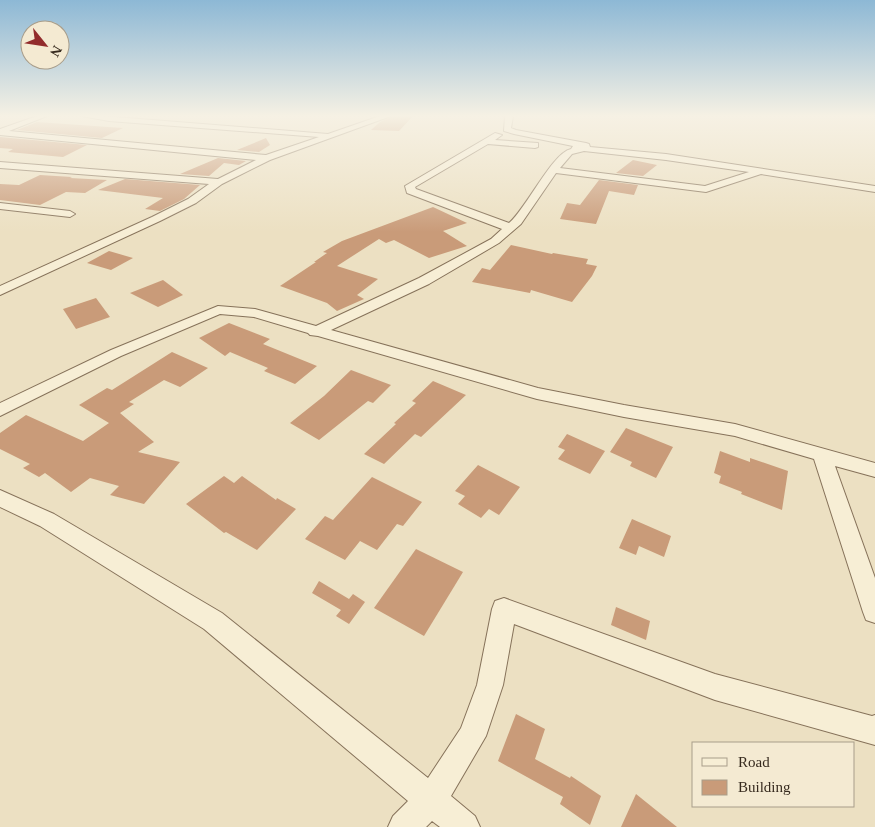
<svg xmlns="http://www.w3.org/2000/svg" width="875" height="827" font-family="'Times New Roman',serif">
<rect width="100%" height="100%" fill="#ece0c2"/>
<g fill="#c99b79">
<polygon points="393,116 413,116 399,131 371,130 380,122"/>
<polygon points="37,122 123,128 102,138 17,130"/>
<polygon points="0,137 87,145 63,157 8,152 13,149 0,148"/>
<polygon points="266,138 270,145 259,152 237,150"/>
<polygon points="218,158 246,161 239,165 224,163 209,176 180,174"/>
<polygon points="633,160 657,165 643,176 616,173"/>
<polygon points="40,175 72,177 70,178 107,180 85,193 66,192 40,205 0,200 0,184 19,185"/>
<polygon points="125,179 200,185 184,199 160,211 145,209 163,198 98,190"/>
<polygon points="599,180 638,185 634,195 609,191 596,224 560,219 567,203 580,205"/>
<polygon points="433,207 467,223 443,231 467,246 429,258 394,240 386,243 379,239 337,266 378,279 357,295 364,299 337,311 327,303 280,286 316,262 314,262 327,253 323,252 342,241"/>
<polygon points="511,245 552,254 553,253 588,259 586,264 597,266 592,276 572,302 531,290 530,293 472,282 482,268 490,270"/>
<polygon points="109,251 133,258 111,270 87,263"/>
<polygon points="163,280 183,295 158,307 130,293"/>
<polygon points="96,298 110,317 76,329 63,309"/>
<polygon points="229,323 270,339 263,344 317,366 295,384 264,371 268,368 230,352 225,356 199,338"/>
<polygon points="172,352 208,368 180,387 164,380 129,402 134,404 120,413 154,442 138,452 180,462 144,504 110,495 119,486 90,478 71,492 45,473 39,477 23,468 30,464 0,449 0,433 26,415 83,441 109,423 79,405 107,388 112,390"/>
<polygon points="351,370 391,385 373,403 368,401 319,440 290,423 324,396"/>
<polygon points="433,381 466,395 421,437 415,434 384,464 364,454 396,424 394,423 416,403 412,401"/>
<polygon points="626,428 673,447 656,478 630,466 632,462 610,452"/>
<polygon points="567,434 605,451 590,474 558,459 565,450 558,447"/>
<polygon points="720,451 750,462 750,458 788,471 782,510 741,494 742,492 719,483 721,476 714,473"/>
<polygon points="478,465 520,487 499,515 489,509 481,518 458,504 465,496 455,491"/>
<polygon points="224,476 234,483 242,476 276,500 277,498 296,509 257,550 226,532 224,533 186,504"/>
<polygon points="372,477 422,502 403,526 397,524 377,550 360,541 345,560 305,539 325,516 333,520"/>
<polygon points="632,519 671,536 664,557 639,546 636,555 619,548"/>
<polygon points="416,549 463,572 424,636 374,608"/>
<polygon points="319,581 349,599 353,594 365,602 349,624 336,616 341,610 312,593"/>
<polygon points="616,607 650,621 646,640 611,625"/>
<polygon points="516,714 545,729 535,759 570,778 571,776 601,796 590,825 560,804 563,797 498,761"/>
<polygon points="636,794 677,827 621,827"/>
</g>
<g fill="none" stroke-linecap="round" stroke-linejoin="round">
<g stroke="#86725a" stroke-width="2">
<g id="street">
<polygon points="37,116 47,116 9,131 266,155 319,137 109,121 82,116 102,116 328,134 380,116 391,116 270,160 222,184 196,203 160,221 0,295 0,286 152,217 188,199 209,184 0,168 0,162 218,179 256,160 0,135 0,129"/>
<path d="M505 116H513L511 128 516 130 586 143 589 144 590 147 666 154 875 186V192L761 174 706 192 556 173 521 224 499 243 429 284 331 330 538 388 624 405 735 424 875 463V477L835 466 875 578V623L866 620 863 612 814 459 735 436 624 417 537 399 318 336 310 335 308 333 254 317 220 314 121 356 0 416V403L111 350 218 306 255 309 316 326 419 278 491 239 502 229 407 193 405 186 495 133 502 135 495 140 538 143V147L535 148 488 144 415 187 416 189 509 223C526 209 552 153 571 149L573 146 514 134 504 131ZM584 151 666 160 749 172 705 186 560 168 572 154Z"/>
<polygon points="0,203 70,211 75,214 70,217 0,209"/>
<polygon points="0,490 54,514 222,613 428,778 461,728 477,685 492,609 495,601 504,598 715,674 872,716 875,715 875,745 715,700 514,624 503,685 486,736 451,796 475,816 480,827 440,827 432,821 426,827 388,827 393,816 408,801 204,629 40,526 0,507"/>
</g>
</g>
<use href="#street" fill="#f7eed5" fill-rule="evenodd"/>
</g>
<linearGradient id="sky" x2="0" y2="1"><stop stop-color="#8db8d5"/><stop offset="0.5" stop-color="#f6f1e4"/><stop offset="1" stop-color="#f6f1e4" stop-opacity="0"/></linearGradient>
<rect width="875" height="232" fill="url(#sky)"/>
<rect x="692" y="742" width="162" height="65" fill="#f4ead2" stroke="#a89d8a"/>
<rect x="702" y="758" width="25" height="8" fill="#f7eed5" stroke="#a89d8a"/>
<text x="738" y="767" font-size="15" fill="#362a1e">Road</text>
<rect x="702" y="780" width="25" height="15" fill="#c99b79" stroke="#a89d8a"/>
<text x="738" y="792" font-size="15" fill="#362a1e">Building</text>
<g transform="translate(45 45) rotate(120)"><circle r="24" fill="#f4ead2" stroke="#a89d8a"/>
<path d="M0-4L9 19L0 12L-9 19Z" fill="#922c2c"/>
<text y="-8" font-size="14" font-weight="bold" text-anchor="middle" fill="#362a1e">N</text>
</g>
</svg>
